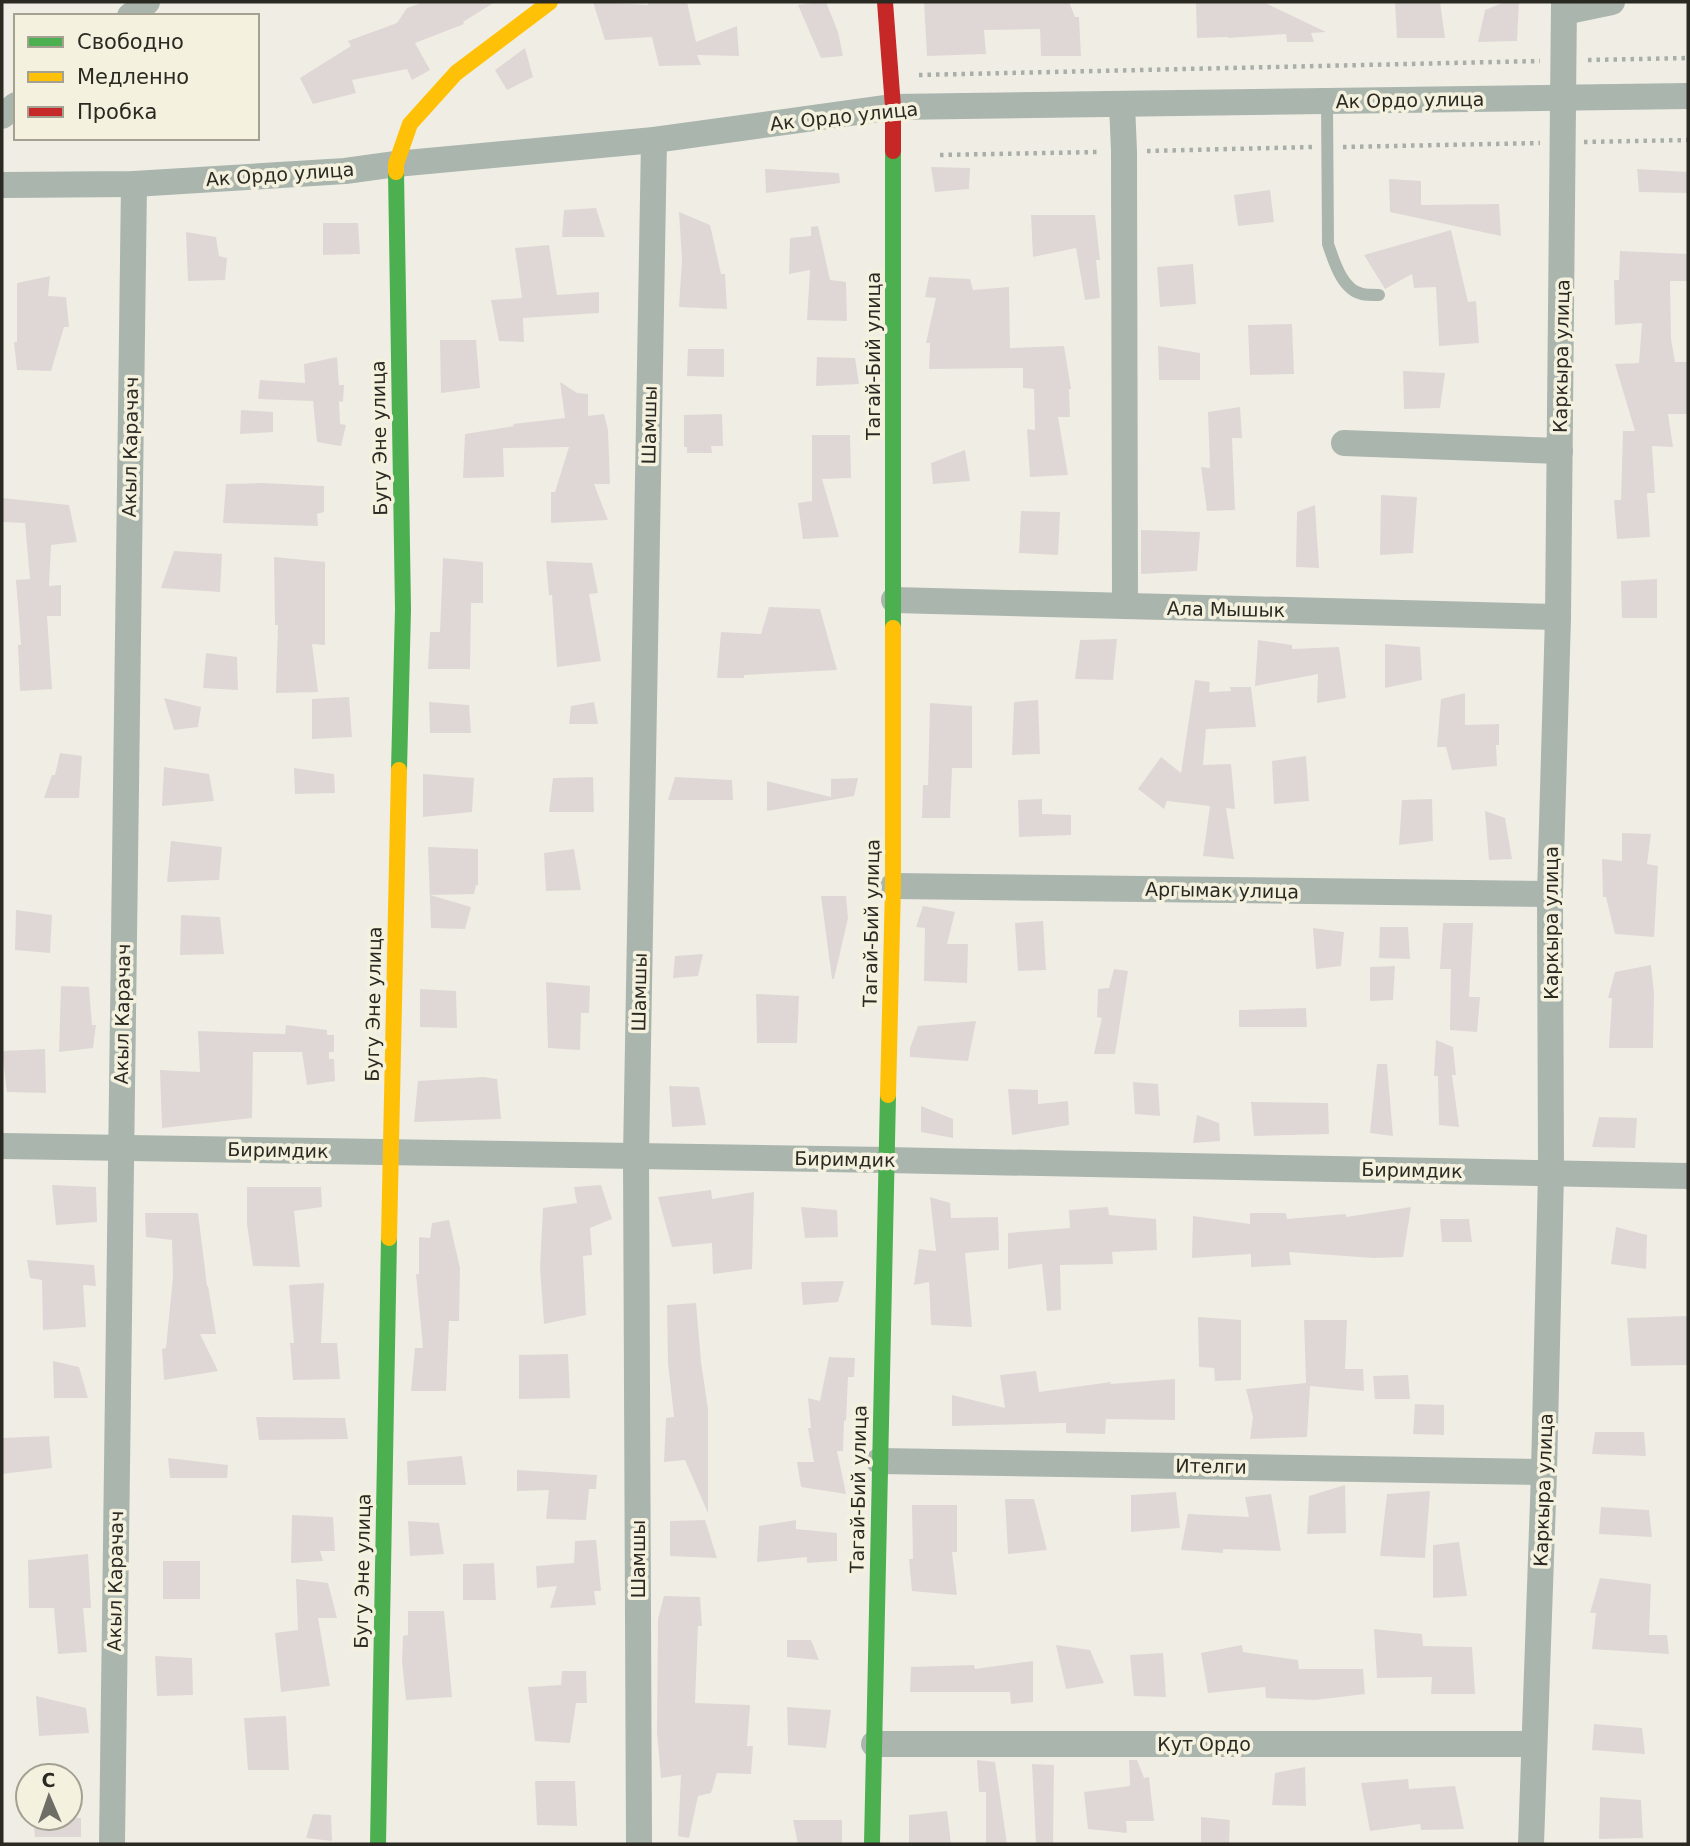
<svg xmlns="http://www.w3.org/2000/svg" width="1690" height="1846" font-family="'DejaVu Sans',sans-serif">
<rect width="100%" height="100%" fill="#f0eee4"/>
<g fill="#dfd7d5">
<polygon points="424,2 495,2 463,22 464,24 415,43 430,70 412,80 407,69 352,80 356,93 313,104 300,78 351,46 348,41 397,23 407,8"/>
<polygon points="593,2 648,5 648,2 687,2 696,42 737,26 739,56 697,55 701,65 659,66 652,37 605,40"/>
<polygon points="819,2 826,2 838,32 843,56 821,58 798,5"/>
<polygon points="924,2 1069,2 1075,17 1079,17 1081,56 1041,56 1040,29 984,30 986,54 927,56"/>
<polygon points="1196,2 1263,2 1326,32 1311,33 1314,42 1287,42 1286,34 1228,38 1228,37 1197,38"/>
<polygon points="1395,2 1440,2 1445,38 1397,38"/>
<polygon points="1505,2 1519,2 1517,41 1478,42 1485,10"/>
<polygon points="525,48 533,77 507,90 495,70"/>
<polygon points="931,167 970,168 969,189 935,192"/>
<polygon points="765,169 839,173 840,183 766,193"/>
<polygon points="1637,169 1688,172 1688,193 1639,192"/>
<polygon points="1389,179 1421,181 1421,205 1499,204 1501,236 1390,212"/>
<polygon points="1270,190 1274,222 1238,226 1234,195"/>
<polygon points="596,208 605,237 562,237 564,210"/>
<polygon points="679,212 710,225 721,274 725,274 727,309 679,307 682,260"/>
<polygon points="1031,215 1095,215 1100,260 1096,260 1100,298 1085,300 1076,248 1033,257"/>
<polygon points="323,223 358,223 360,254 323,255"/>
<polygon points="818,226 830,280 846,282 847,321 807,320 810,270 789,274 790,238 811,236 811,227"/>
<polygon points="1451,230 1468,302 1476,301 1479,343 1439,346 1436,287 1414,288 1412,274 1385,289 1364,255"/>
<polygon points="186,232 216,237 219,256 227,258 225,280 188,281"/>
<polygon points="549,245 557,295 599,292 599,313 523,318 524,342 499,341 491,300 522,298 515,248"/>
<polygon points="1620,251 1688,254 1688,281 1670,281 1671,339 1675,362 1688,362 1688,414 1668,414 1673,447 1652,446 1655,493 1647,493 1650,537 1617,539 1614,500 1621,500 1623,431 1635,431 1615,364 1639,363 1642,323 1615,325 1614,280 1619,280"/>
<polygon points="1193,264 1196,304 1160,307 1157,267"/>
<polygon points="50,276 48,296 66,297 69,327 64,327 51,371 17,370 14,342 17,342 17,283"/>
<polygon points="929,277 970,279 973,290 1009,287 1010,348 1064,346 1071,389 1069,389 1070,417 1058,417 1068,475 1030,477 1027,429 1035,430 1034,389 1023,388 1023,368 929,369 930,343 926,343 936,298 925,297"/>
<polygon points="1292,324 1294,374 1250,375 1248,325"/>
<polygon points="440,340 476,340 480,388 441,393"/>
<polygon points="1158,346 1200,353 1200,380 1159,380"/>
<polygon points="688,349 724,349 724,377 687,376"/>
<polygon points="337,357 339,385 344,385 343,402 339,401 340,424 346,425 341,446 317,442 313,401 258,399 260,380 305,383 304,364"/>
<polygon points="817,357 855,358 859,384 816,386"/>
<polygon points="1403,371 1445,373 1440,408 1404,409"/>
<polygon points="560,382 577,393 588,394 588,416 604,414 608,430 610,484 594,484 608,520 551,523 551,492 555,492 569,447 503,448 504,477 463,478 465,434 514,426 513,424 565,418"/>
<polygon points="1240,407 1242,438 1232,438 1235,510 1207,511 1201,467 1210,468 1208,412"/>
<polygon points="241,410 273,412 273,432 240,434"/>
<polygon points="722,414 723,446 711,446 712,453 687,453 687,447 684,447 684,415"/>
<polygon points="812,435 850,435 851,478 822,479 839,537 803,539 798,503 812,501"/>
<polygon points="965,450 970,481 933,484 931,463"/>
<polygon points="262,483 324,486 324,512 317,514 318,526 223,523 226,484"/>
<polygon points="1381,495 1417,497 1413,553 1380,555"/>
<polygon points="2,498 69,505 77,542 51,545 49,586 61,585 61,616 47,616 52,689 20,691 18,645 21,645 16,580 30,579 25,523 2,522"/>
<polygon points="1315,505 1319,568 1296,567 1297,512"/>
<polygon points="1021,511 1060,512 1058,555 1019,553"/>
<polygon points="1141,530 1200,532 1197,571 1141,574"/>
<polygon points="174,551 222,554 220,592 161,588"/>
<polygon points="274,557 325,562 325,645 312,644 318,692 276,693 278,625 275,625"/>
<polygon points="443,558 483,562 483,603 471,603 470,669 428,669 430,632 440,632"/>
<polygon points="546,561 592,563 598,593 589,594 601,661 557,667 552,595 549,595"/>
<polygon points="1657,579 1657,618 1622,618 1621,581"/>
<polygon points="769,607 820,609 837,670 744,675 744,678 717,678 721,632 761,634"/>
<polygon points="1117,639 1113,680 1075,679 1080,640"/>
<polygon points="1258,640 1292,645 1292,649 1339,647 1346,698 1317,703 1318,674 1255,686"/>
<polygon points="1385,644 1420,647 1422,680 1385,688"/>
<polygon points="206,653 237,657 238,690 203,688"/>
<polygon points="1195,680 1210,682 1209,692 1231,691 1230,687 1251,687 1256,727 1206,729 1203,765 1231,764 1235,809 1226,808 1234,859 1203,856 1210,806 1167,801 1164,809 1138,789 1161,757 1181,773"/>
<polygon points="1465,693 1465,725 1499,724 1499,745 1496,745 1497,766 1452,770 1446,747 1437,747 1441,699"/>
<polygon points="349,697 352,737 312,739 312,699"/>
<polygon points="164,698 201,707 198,727 174,730"/>
<polygon points="1038,700 1040,754 1012,755 1014,702"/>
<polygon points="429,702 469,705 471,733 430,733"/>
<polygon points="594,702 598,724 569,724 571,706"/>
<polygon points="930,703 972,706 972,768 952,768 950,818 922,818 923,785 928,785"/>
<polygon points="60,753 82,756 79,798 44,798 52,775 55,775"/>
<polygon points="1306,756 1309,801 1274,804 1272,761"/>
<polygon points="164,767 209,774 214,801 162,806"/>
<polygon points="294,768 334,774 335,793 295,794"/>
<polygon points="423,774 474,778 472,812 423,817"/>
<polygon points="593,777 594,812 549,812 553,778"/>
<polygon points="675,777 732,780 733,800 668,800"/>
<polygon points="858,778 854,796 767,811 767,781 831,797 831,779"/>
<polygon points="1042,799 1042,814 1071,815 1071,835 1019,837 1018,800"/>
<polygon points="1432,799 1433,841 1399,845 1402,800"/>
<polygon points="1485,811 1505,818 1512,859 1489,860"/>
<polygon points="1622,833 1651,834 1647,864 1658,866 1654,937 1615,934 1606,897 1603,897 1602,859 1622,861"/>
<polygon points="171,841 222,847 219,880 167,882"/>
<polygon points="428,847 478,849 478,885 476,885 474,894 430,895 471,907 465,929 431,928"/>
<polygon points="574,849 581,890 546,891 544,853"/>
<polygon points="821,896 846,896 848,918 834,979 832,979"/>
<polygon points="923,906 955,912 947,944 968,944 967,983 924,981 925,928 916,927"/>
<polygon points="16,910 52,915 50,953 15,950"/>
<polygon points="181,915 220,917 224,954 180,955"/>
<polygon points="1043,921 1046,970 1018,971 1015,923"/>
<polygon points="1443,923 1473,923 1469,997 1480,997 1477,1032 1450,1030 1451,969 1440,969"/>
<polygon points="1380,927 1408,927 1410,959 1379,958"/>
<polygon points="1313,928 1344,932 1341,966 1316,969"/>
<polygon points="703,954 698,976 673,978 675,956"/>
<polygon points="1651,965 1654,994 1653,1048 1609,1048 1612,998 1608,998 1615,972"/>
<polygon points="1395,966 1393,1000 1370,1001 1370,967"/>
<polygon points="1114,969 1128,971 1115,1054 1094,1054 1102,1018 1097,1017 1098,989 1109,988"/>
<polygon points="546,982 590,986 589,1013 581,1013 580,1050 548,1048"/>
<polygon points="61,986 89,987 92,1025 96,1025 93,1048 59,1052"/>
<polygon points="420,989 456,991 457,1028 420,1027"/>
<polygon points="756,994 799,996 797,1043 757,1043"/>
<polygon points="1306,1008 1307,1027 1239,1027 1239,1010"/>
<polygon points="976,1021 968,1061 910,1057 910,1048 918,1026"/>
<polygon points="286,1025 327,1030 327,1035 334,1035 334,1052 329,1052 329,1059 334,1059 335,1081 307,1085 302,1052 253,1052 252,1118 162,1128 160,1070 200,1072 198,1031 285,1034"/>
<polygon points="1436,1040 1453,1047 1456,1075 1452,1075 1459,1127 1439,1125 1438,1076 1434,1076"/>
<polygon points="45,1049 46,1093 7,1092 2,1051"/>
<polygon points="1377,1064 1387,1064 1393,1136 1370,1133"/>
<polygon points="484,1077 497,1079 501,1119 414,1122 418,1081"/>
<polygon points="1133,1082 1158,1084 1160,1116 1135,1114"/>
<polygon points="669,1086 699,1087 706,1125 672,1127"/>
<polygon points="1008,1089 1038,1090 1038,1104 1068,1101 1069,1125 1012,1135"/>
<polygon points="1251,1102 1328,1103 1329,1134 1254,1136"/>
<polygon points="921,1106 953,1119 953,1138 921,1132"/>
<polygon points="1197,1115 1219,1123 1220,1141 1193,1143"/>
<polygon points="1599,1117 1637,1118 1635,1148 1592,1147"/>
<polygon points="52,1185 96,1187 97,1222 56,1225"/>
<polygon points="601,1185 612,1219 590,1228 592,1255 583,1256 586,1315 544,1324 540,1268 543,1208 577,1203 574,1187"/>
<polygon points="247,1187 321,1187 322,1207 294,1211 300,1267 253,1266 247,1224"/>
<polygon points="711,1190 712,1199 754,1192 752,1269 713,1274 712,1243 672,1247 658,1197"/>
<polygon points="930,1197 950,1203 951,1218 998,1217 999,1250 965,1253 972,1327 931,1325 929,1282 914,1285 919,1249 936,1251"/>
<polygon points="801,1207 837,1210 838,1237 805,1238"/>
<polygon points="1108,1207 1109,1215 1156,1219 1157,1250 1112,1252 1113,1264 1060,1265 1061,1310 1047,1311 1042,1264 1008,1269 1008,1233 1070,1228 1069,1210"/>
<polygon points="1411,1207 1403,1257 1373,1258 1289,1252 1291,1265 1251,1267 1251,1254 1192,1258 1193,1216 1250,1224 1250,1213 1286,1213 1287,1219 1346,1214 1346,1217"/>
<polygon points="145,1213 198,1213 207,1286 208,1286 216,1334 200,1334 218,1371 164,1380 162,1349 166,1348 173,1277 172,1240 146,1237"/>
<polygon points="1440,1219 1469,1219 1472,1242 1442,1242"/>
<polygon points="449,1220 460,1268 459,1321 449,1321 446,1391 411,1391 415,1348 423,1348 416,1274 419,1274 419,1237 430,1238 432,1223"/>
<polygon points="1616,1227 1647,1235 1646,1269 1611,1264"/>
<polygon points="27,1260 94,1265 96,1286 83,1285 86,1327 43,1330 42,1280 30,1278"/>
<polygon points="844,1281 838,1302 803,1305 801,1282"/>
<polygon points="324,1283 321,1343 337,1343 340,1379 293,1380 290,1343 294,1343 289,1285"/>
<polygon points="696,1303 701,1362 708,1409 708,1513 685,1460 664,1462 666,1418 674,1417 668,1363 667,1305"/>
<polygon points="1688,1316 1688,1365 1631,1366 1627,1318"/>
<polygon points="1198,1317 1241,1320 1241,1380 1215,1381 1214,1368 1199,1367"/>
<polygon points="1304,1320 1347,1320 1345,1369 1363,1369 1364,1391 1310,1386 1307,1437 1250,1439 1253,1417 1246,1389 1306,1383"/>
<polygon points="568,1354 570,1398 519,1399 519,1355"/>
<polygon points="829,1357 855,1358 854,1377 848,1377 846,1421 844,1420 843,1451 837,1451 846,1494 801,1487 797,1462 814,1462 808,1428 811,1428 808,1398 820,1401"/>
<polygon points="53,1361 79,1367 88,1398 54,1398"/>
<polygon points="1036,1371 1039,1392 1111,1382 1110,1384 1175,1379 1175,1420 1106,1419 1105,1434 1066,1433 1066,1423 952,1426 952,1395 1005,1408 1000,1375"/>
<polygon points="1408,1375 1410,1399 1375,1399 1373,1376"/>
<polygon points="1415,1404 1444,1405 1444,1435 1413,1434"/>
<polygon points="256,1417 345,1418 348,1439 259,1440"/>
<polygon points="1595,1432 1644,1432 1646,1456 1592,1454"/>
<polygon points="49,1436 52,1468 2,1474 2,1438"/>
<polygon points="462,1456 466,1485 408,1485 407,1461"/>
<polygon points="168,1458 228,1465 227,1478 170,1478"/>
<polygon points="517,1470 597,1475 596,1489 589,1489 586,1520 546,1519 549,1490 517,1491"/>
<polygon points="1345,1485 1346,1533 1307,1534 1309,1496"/>
<polygon points="1430,1491 1425,1558 1380,1556 1387,1494"/>
<polygon points="1176,1492 1180,1528 1131,1532 1131,1495"/>
<polygon points="1271,1494 1281,1551 1223,1549 1223,1553 1181,1550 1188,1514 1249,1517 1245,1497"/>
<polygon points="1005,1499 1034,1499 1047,1550 1008,1554"/>
<polygon points="912,1505 957,1505 957,1552 952,1552 957,1595 912,1591 909,1559 913,1559"/>
<polygon points="1601,1507 1649,1510 1652,1537 1599,1534"/>
<polygon points="292,1515 333,1517 335,1551 320,1551 323,1561 291,1563"/>
<polygon points="705,1520 717,1558 670,1556 670,1521"/>
<polygon points="796,1520 796,1529 837,1533 837,1561 807,1563 807,1557 757,1562 759,1526"/>
<polygon points="408,1521 439,1523 444,1554 410,1556"/>
<polygon points="596,1540 601,1591 594,1591 596,1605 550,1608 557,1586 537,1588 536,1566 574,1563 575,1541"/>
<polygon points="1459,1542 1467,1596 1433,1598 1433,1545"/>
<polygon points="88,1554 91,1608 83,1608 87,1652 58,1654 54,1608 29,1608 28,1560"/>
<rect x="163" y="1561" width="37" height="38"/>
<polygon points="494,1563 496,1600 463,1600 463,1564"/>
<polygon points="1600,1578 1651,1584 1649,1635 1667,1635 1669,1654 1592,1649 1596,1613 1590,1613"/>
<polygon points="296,1579 328,1583 337,1618 318,1618 330,1686 281,1692 275,1633 298,1630"/>
<polygon points="664,1596 700,1597 702,1626 698,1626 695,1703 750,1705 747,1746 753,1746 751,1774 717,1773 711,1793 698,1796 689,1838 678,1836 681,1775 661,1778 657,1733 658,1619"/>
<polygon points="408,1611 444,1611 452,1697 406,1700 402,1661 403,1636 408,1635"/>
<polygon points="1374,1629 1422,1634 1423,1646 1472,1647 1475,1694 1431,1694 1432,1677 1377,1678"/>
<polygon points="787,1640 811,1640 819,1660 787,1657"/>
<polygon points="1056,1645 1090,1650 1104,1683 1066,1689"/>
<polygon points="1242,1645 1243,1652 1298,1660 1299,1669 1363,1669 1365,1694 1315,1700 1266,1698 1265,1687 1208,1693 1201,1653"/>
<polygon points="1163,1653 1166,1697 1134,1696 1130,1655"/>
<polygon points="155,1656 192,1658 193,1695 157,1696"/>
<polygon points="1033,1661 1033,1702 1011,1704 1010,1692 910,1692 911,1667 974,1665 975,1669"/>
<polygon points="562,1671 586,1671 587,1703 576,1703 570,1743 535,1741 528,1687 561,1685"/>
<polygon points="36,1696 86,1708 89,1733 39,1736"/>
<polygon points="787,1707 831,1710 826,1748 788,1745"/>
<polygon points="286,1716 289,1770 248,1770 244,1718"/>
<polygon points="1594,1724 1642,1728 1645,1754 1592,1750"/>
<polygon points="977,1760 995,1762 1007,1844 986,1844 986,1792 979,1792"/>
<polygon points="1129,1760 1137,1760 1144,1778 1149,1777 1154,1821 1126,1821 1127,1833 1088,1829 1084,1792 1130,1786"/>
<polygon points="1032,1764 1054,1765 1053,1844 1036,1844"/>
<polygon points="1305,1767 1306,1806 1272,1805 1275,1773"/>
<polygon points="1408,1779 1409,1789 1455,1786 1464,1829 1421,1830 1420,1824 1370,1831 1361,1783"/>
<polygon points="535,1781 575,1781 577,1826 537,1825"/>
<polygon points="1600,1797 1641,1800 1643,1838 1599,1839"/>
<polygon points="947,1811 951,1844 909,1844 909,1815"/>
<polygon points="313,1814 331,1815 332,1841 306,1838"/>
<polygon points="1201,1817 1230,1820 1229,1844 1201,1844"/>
<polygon points="33,1818 81,1818 81,1837 35,1837"/>
<polygon points="793,1820 842,1820 842,1843 798,1844"/>
</g>
<g fill="none" stroke-linecap="round" stroke-linejoin="round">
<g stroke="#a8aea8" stroke-width="4.5" stroke-dasharray="3.5 5" stroke-linecap="butt">
<polyline points="1588,60 1688,58"/>
<polyline points="919,75 1540,61"/>
<polyline points="1584,142 1688,140"/>
<polyline points="1343,147 1540,143"/>
<polyline points="1147,151 1313,147"/>
<polyline points="940,155 1099,152"/>
</g>
<path stroke="#aab5ae" stroke-width="12" d="M1327 101 1328 244C1334 261 1342 290 1362 294 1367 295 1374 295 1379 295"/>
<g stroke="#aab5ae" stroke-width="26">
<polyline points="1564,12 1612,2"/>
<polyline points="130,16 147,2"/>
<polyline points="1122,104 1124,151 1125,606"/>
<polyline points="2,116 16,105"/>
<polyline points="2,185 134,184 345,171 396,164 654,140 893,107 1688,96"/>
<polyline points="1344,443 1560,451"/>
<polyline points="894,600 1558,617"/>
<polyline points="893,886 1550,894"/>
<polyline points="2,1146 886,1160 1688,1176"/>
<polyline points="879,1461 1544,1472"/>
<polyline points="874,1744 1534,1744"/>
<polyline points="112,1844 134,184"/>
<polyline points="639,1844 636,1156 654,140"/>
<polyline points="1531,1844 1544,1472 1551,1173 1550,894 1558,617 1564,2"/>
</g>
<g stroke="#4caf50" stroke-width="16">
<polyline points="893,151 893,628"/>
<polyline points="396,172 403,609 399,770"/>
<polyline points="378,1844 389,1238"/>
<polyline points="872,1844 888,1095"/>
</g>
<g stroke="#ffc107" stroke-width="16">
<polyline points="396,172 396,164 410,124 456,73 550,2"/>
<polyline points="888,1095 893,886 893,628"/>
<polyline points="389,1238 399,770"/>
</g>
<polyline stroke="#c62828" stroke-width="16" points="885,2 893,107 893,151"/>
</g>
<g text-anchor="middle" dominant-baseline="central" stroke-width="7" stroke-linejoin="round" paint-order="stroke">
<g font-size="19" fill="#2a2922" stroke="#f5f1df">
<text transform="translate(1410 100) rotate(-1)">Ак Ордо улица</text>
<text transform="translate(844 116) rotate(-6)">Ак Ордо улица</text>
<text transform="translate(280 174) rotate(-4)">Ак Ордо улица</text>
<text transform="translate(873 356) rotate(-90)">Тагай-Бий улица</text>
<text transform="translate(1561 356) rotate(-89)">Каркыра улица</text>
<text transform="translate(649 425) rotate(-89)">Шамшы</text>
<text transform="translate(379 438) rotate(-91)">Бугу Эне улица</text>
<text transform="translate(130 447) rotate(-89)">Акыл Карачач</text>
<text transform="translate(1226 609) rotate(1)">Ала Мышык</text>
<text transform="translate(1222 890) rotate(1)">Аргымак улица</text>
<text transform="translate(871 923) rotate(-89)">Тагай-Бий улица</text>
<text transform="translate(1551 923) rotate(-90)">Каркыра улица</text>
<text transform="translate(639 992) rotate(-89)">Шамшы</text>
<text transform="translate(373 1004) rotate(-89)">Бугу Эне улица</text>
<text transform="translate(122 1014) rotate(-89)">Акыл Карачач</text>
<text transform="translate(278 1150) rotate(1)">Биримдик</text>
<text transform="translate(845 1159) rotate(1)">Биримдик</text>
<text transform="translate(1412 1170) rotate(1)">Биримдик</text>
<text transform="translate(1211 1466) rotate(1)">Ителги</text>
<text transform="translate(858 1489) rotate(-89)">Тагай-Бий улица</text>
<text transform="translate(1543 1490) rotate(-88)">Каркыра улица</text>
<text transform="translate(638 1559) rotate(-90)">Шамшы</text>
<text transform="translate(362 1571) rotate(-89)">Бугу Эне улица</text>
<text transform="translate(115 1581) rotate(-89)">Акыл Карачач</text>
<text x="1204" y="1744">Кут Ордо</text>
</g>
</g>
<rect width="1690" height="1846" fill="none" stroke="#2a2922" stroke-width="7"/>
<rect x="14" y="14" width="245" height="126" fill="#f5f1df" stroke="#a4a193" stroke-width="2"/>
<rect x="28" y="37" width="35" height="10" fill="#4caf50" stroke="#a4a193" stroke-width="2"/>
<text x="77" y="49" font-size="21" fill="#2a2922">Свободно</text>
<rect x="28" y="72" width="35" height="10" fill="#ffc107" stroke="#a4a193" stroke-width="2"/>
<text x="77" y="84" font-size="21" fill="#2a2922">Медленно</text>
<rect x="28" y="107" width="35" height="10" fill="#c62828" stroke="#a4a193" stroke-width="2"/>
<text x="77" y="119" font-size="21" fill="#2a2922">Пробка</text>
<g transform="translate(49 1797) rotate(358)"><circle r="33" fill="#f5f1df" stroke="#a4a193" stroke-width="2"/>
<path d="M0-5L12 26L0 18L-12 26Z" fill="#6f6e66"/>
<text y="-10" font-size="19" font-weight="bold" text-anchor="middle" fill="#2a2922">С</text>
</g>
</svg>
